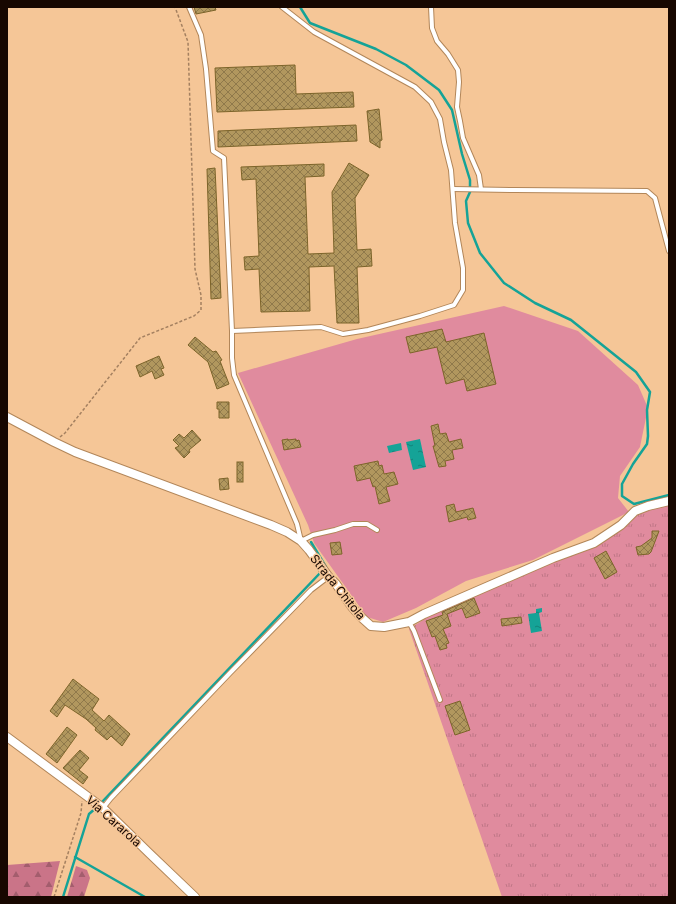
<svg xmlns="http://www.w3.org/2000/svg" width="676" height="904" font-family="Inter,sans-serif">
<defs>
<pattern id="grass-tufts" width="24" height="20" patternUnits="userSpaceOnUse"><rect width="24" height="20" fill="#e08b9e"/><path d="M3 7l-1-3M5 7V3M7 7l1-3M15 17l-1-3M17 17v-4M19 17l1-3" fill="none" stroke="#bf7686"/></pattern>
<pattern id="forest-firs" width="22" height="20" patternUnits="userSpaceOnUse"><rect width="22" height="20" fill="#ca7488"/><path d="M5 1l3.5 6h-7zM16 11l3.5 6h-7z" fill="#a35d6d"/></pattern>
<pattern id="water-ripples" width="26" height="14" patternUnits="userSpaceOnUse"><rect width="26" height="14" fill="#15a397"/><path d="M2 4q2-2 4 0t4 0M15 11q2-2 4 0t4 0" fill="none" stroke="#128379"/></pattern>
<pattern id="building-cross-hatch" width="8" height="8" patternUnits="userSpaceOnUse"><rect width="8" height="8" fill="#b1975e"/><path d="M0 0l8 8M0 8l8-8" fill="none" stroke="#8f794b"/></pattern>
</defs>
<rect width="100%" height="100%" fill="#f5c697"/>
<polygon fill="url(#grass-tufts)" points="669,505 669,897 502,897 409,629 439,610 625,526 637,515 650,510"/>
<g fill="url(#forest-firs)">
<polygon points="60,861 51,897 7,897 7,865"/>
<polygon points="76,866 87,870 90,878 84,897 67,897"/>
</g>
<polygon fill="#e08b9e" points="504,306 578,331 638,385 648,408 642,437 640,447 620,476 618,498 629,512 533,560 466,581 416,608 383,622 367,617 314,543 308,525 238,373 357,339"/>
<g fill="url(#water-ripples)">
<polygon points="420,439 426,467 413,470 406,442"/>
<polygon points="401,443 402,450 389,453 387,446"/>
<polygon points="542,608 542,612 539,613 542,631 531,633 528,614 536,613 536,609"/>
</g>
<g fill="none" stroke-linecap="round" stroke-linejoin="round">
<g stroke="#15a397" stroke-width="2.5">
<polyline points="300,7 310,23 376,49 406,65 439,90 452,110 462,154 470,180 470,192 466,201 468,223 480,253 504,283 535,303 571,320 636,372 650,392 647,410 648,436 647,444 633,464 622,484 622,496 634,504 669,495"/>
<polyline points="311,542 326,567"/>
<polyline points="101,803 321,572"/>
<polyline points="75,857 145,897"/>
<polyline points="63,897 89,814 97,807"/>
</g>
</g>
<g fill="url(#building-cross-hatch)" stroke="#7c642a">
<polygon points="194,7 215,7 216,10 196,14"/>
<polygon points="295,65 296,94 353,92 354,107 217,112 215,68"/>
<polygon points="379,109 382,140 380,141 380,148 370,142 367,111"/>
<polygon points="356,125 357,141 218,147 218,131"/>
<polygon points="349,163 369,175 355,198 357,250 371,249 372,266 357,267 359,323 337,323 334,266 309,267 310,311 261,312 259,269 245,270 244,257 259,256 256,179 242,180 241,167 324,164 324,176 305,177 308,254 334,253 332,192"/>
<polygon points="215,168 221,298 211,299 207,169"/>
<polygon points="442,329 446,342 484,333 496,384 467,391 464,379 446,384 437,347 410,353 406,337"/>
<polygon points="195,337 213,352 216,351 222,360 220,361 229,384 217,389 208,362 188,345"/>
<polygon points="159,356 164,368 161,369 164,375 155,379 152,371 140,377 136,366"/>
<polygon points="217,402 229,402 229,418 219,418 219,409 217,409"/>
<polygon points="438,424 440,434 446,433 449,442 461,439 463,448 452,450 454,459 445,461 446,466 439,467 433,446 435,446 431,426"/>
<polygon points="192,430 201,440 189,450 190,452 184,458 175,448 179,446 173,440 179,434 184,438"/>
<polygon points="288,439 288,440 296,439 296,441 299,440 301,447 284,450 282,440"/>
<polygon points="378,461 379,466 382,465 384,474 394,472 398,484 386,487 390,501 379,504 375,486 373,487 370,478 357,481 354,466"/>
<rect x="237" y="462" width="6" height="20"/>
<polygon points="228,478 229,489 220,490 219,479"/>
<polygon points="454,504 456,512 473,508 476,518 468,520 467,517 449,522 446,506"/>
<polygon points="652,531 659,531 651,552 649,554 638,555 636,547 641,546 652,538"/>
<polygon points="340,542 342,554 332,555 330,543"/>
<polygon points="606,551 617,572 605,579 594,558"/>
<polygon points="474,598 480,613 466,618 462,608 447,614 451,626 443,629 449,643 446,644 447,648 440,650 435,636 432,637 426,621 443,615 442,612"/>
<polygon points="521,617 522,623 502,626 501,619"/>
<polygon points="73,679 99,699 92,710 104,721 109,715 130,734 122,746 111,736 107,740 95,730 96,728 86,719 65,705 57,717 50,711"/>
<polygon points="460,701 470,730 455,735 445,706"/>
<polygon points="67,727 77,735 57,763 46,754"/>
<polygon points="80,750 89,758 79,770 88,777 83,784 63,768"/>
</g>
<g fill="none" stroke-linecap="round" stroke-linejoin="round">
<g stroke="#b28659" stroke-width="6">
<g id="lane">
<polyline points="189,7 201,35 206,69 213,151 224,158 232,331 232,358 234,375 297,524 301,541 313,535 335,530 353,524 367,524 377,530"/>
<polyline points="431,7 432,28 437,41 448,54 458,70 459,82 457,107 460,121 463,138 479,175 481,189"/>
<polyline points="453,189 515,190 647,191 655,198 669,251"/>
<polyline points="232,331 321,327 343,334 368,330 420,316 454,305 463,290 463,268 455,223 451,170 444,142 440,119 431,102 415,87 314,32 282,7"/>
<polyline points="409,622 414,631 440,700"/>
<polyline points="103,808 111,798 229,674 311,590 328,577"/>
</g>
</g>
<g stroke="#b28659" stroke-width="10">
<g id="street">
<polyline points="7,417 54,442 75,452 271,525 287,532 301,541 309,550 328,576 336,584 352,607 361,617 371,626 384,627 409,622 424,614 553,558 594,543 621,525 635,511 648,506 669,501"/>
<polyline points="7,737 103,808 149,853 195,897"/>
</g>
</g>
<g stroke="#a48060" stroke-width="1.5" stroke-dasharray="3 2" stroke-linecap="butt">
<polyline points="60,437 65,433 140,338 194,316 201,310 201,295 195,269 188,42 175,7"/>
<polyline points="54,897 81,813 82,801"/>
</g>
<use href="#lane" stroke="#fff" stroke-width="4"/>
<use href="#street" stroke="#fff" stroke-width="8"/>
</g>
<g text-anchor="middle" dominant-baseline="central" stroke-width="3" stroke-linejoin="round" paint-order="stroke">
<g font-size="12" fill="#170700" stroke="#f5c697">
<text transform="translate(338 587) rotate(51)">Strada Chitola</text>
<text transform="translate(114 821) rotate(42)">Via Cararola</text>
</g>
</g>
<rect width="676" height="904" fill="none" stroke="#170700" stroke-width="16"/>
</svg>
